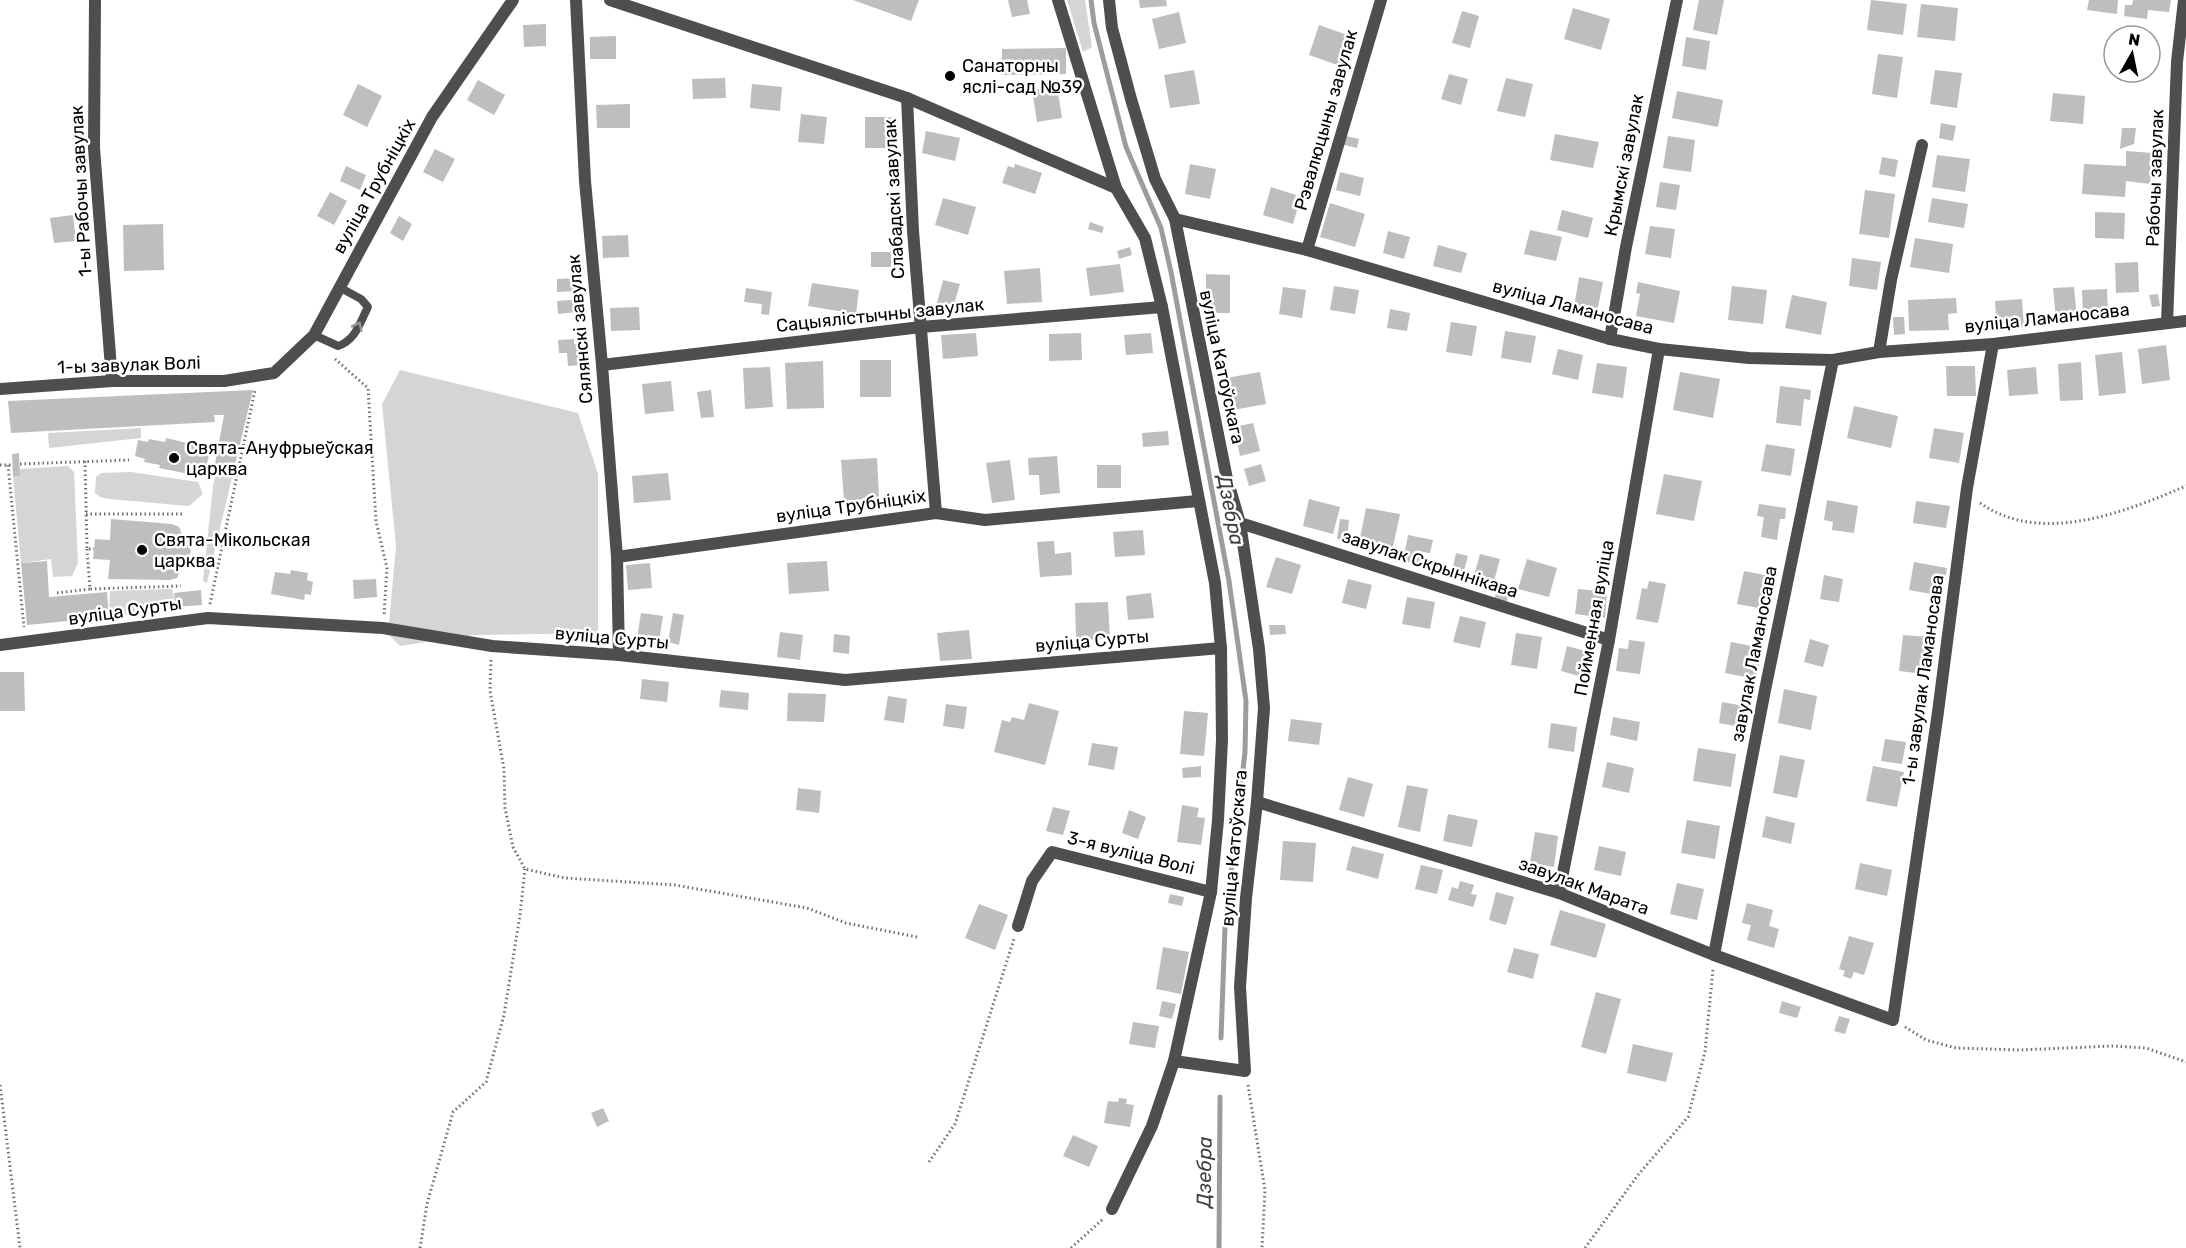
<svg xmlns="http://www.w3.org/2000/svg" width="2186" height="1248" font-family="Rubik,sans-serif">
<rect width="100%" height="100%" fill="#fff"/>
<g fill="#d5d5d5">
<polygon points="1067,0 1085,0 1092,47 1083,52"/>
<polygon points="400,370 578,413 598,474 598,633 474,635 400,646 388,634 396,546 382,404"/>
<polygon points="141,428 141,438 49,448 48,433"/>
<polygon points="68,466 74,472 78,563 72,576 53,577 51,559 21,563 13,476 20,476 20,469"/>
<polygon points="217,470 233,473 207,583 203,581 213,486"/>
<polygon points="131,472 198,482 203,494 189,506 109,499 100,497 95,493 96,477 101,473"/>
<polygon points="172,589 176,607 109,617 110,591"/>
</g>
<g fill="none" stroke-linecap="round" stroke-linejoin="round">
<g stroke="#9c9c9c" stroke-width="5">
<polyline points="1091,0 1094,23 1126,147 1161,228 1171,272 1229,581 1246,701 1245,752 1225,927 1221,1038"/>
<polyline points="1219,1248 1220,1097"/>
</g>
</g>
<g fill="#bebebe">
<polygon points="853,0 919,0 911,21"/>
<polygon points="1008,0 1027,0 1030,14 1012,17"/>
<polygon points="1139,0 1166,0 1167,6 1140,8"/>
<polygon points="1699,0 1724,0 1717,35 1693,30"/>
<polygon points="1871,0 1907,4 1903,35 1867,30"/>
<polygon points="2089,0 2118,0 2117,14 2087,10"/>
<polygon points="2133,0 2171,0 2169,12 2148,10 2147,19 2124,16 2125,5 2132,5"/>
<polygon points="1921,4 1958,8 1955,41 1917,37"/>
<polygon points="1573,8 1610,19 1601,50 1564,39"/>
<polygon points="1462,11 1479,16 1470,48 1452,43"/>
<polygon points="1179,12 1186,43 1159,49 1152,19"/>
<polygon points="546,24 546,46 524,47 523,25"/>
<polygon points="1319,25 1353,37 1343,67 1309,55"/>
<polygon points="616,36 616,59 590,59 590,37"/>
<polygon points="1686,37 1710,41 1706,70 1682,66"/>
<polygon points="1066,48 1066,74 1002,75 1002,49"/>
<polygon points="1878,54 1903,57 1897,98 1872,94"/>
<polygon points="1194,70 1200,104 1170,108 1164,75"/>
<polygon points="1935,70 1962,73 1957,108 1930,104"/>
<polygon points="1449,74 1468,79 1461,105 1441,99"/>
<polygon points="725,78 726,98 693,99 692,79"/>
<polygon points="1506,78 1533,84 1525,117 1497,111"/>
<polygon points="478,80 505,95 494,115 467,100"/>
<polygon points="358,84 382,96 367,127 343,115"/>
<polygon points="752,84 782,87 780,111 750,108"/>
<polygon points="1057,86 1062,118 1037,122 1032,90"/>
<polygon points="1677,91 1723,100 1718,127 1672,118"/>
<polygon points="2053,93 2085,96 2083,124 2050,121"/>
<polygon points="630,104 630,128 597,128 596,105"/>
<polygon points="801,114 827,117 824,144 798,142"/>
<rect x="865" y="117" width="26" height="31"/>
<polygon points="1941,123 1956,126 1953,141 1939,138"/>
<polygon points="2122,128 2136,128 2134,144 2120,149"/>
<polygon points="926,131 960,138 955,161 922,153"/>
<polygon points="1555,134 1599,142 1593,168 1550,160"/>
<polygon points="1342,135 1359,139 1357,148 1340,144"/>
<polygon points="1668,136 1695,140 1691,172 1663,168"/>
<polygon points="435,149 455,159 443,182 423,172"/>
<polygon points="2126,151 2153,153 2150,184 2126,181 2125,197 2082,194 2084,164 2126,166"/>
<polygon points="1937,155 1970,159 1965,192 1932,187"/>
<polygon points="1882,157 1898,160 1895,177 1879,174"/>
<polygon points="1015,164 1042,173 1035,194 1002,183 1008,166 1014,168"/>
<polygon points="1190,164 1216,169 1210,199 1185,194"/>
<polygon points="346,166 366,175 360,190 340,181"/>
<polygon points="1340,172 1364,178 1360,196 1336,190"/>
<polygon points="1660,182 1680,185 1676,210 1656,207"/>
<polygon points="1271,187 1296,195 1292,208 1297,210 1293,224 1263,215"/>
<polygon points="1865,190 1895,194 1889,238 1859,234"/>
<polygon points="330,192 347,201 334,225 317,216"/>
<polygon points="943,198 976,207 968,235 935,225"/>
<polygon points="1932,198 1968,204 1964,228 1928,222"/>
<polygon points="1330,203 1365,214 1355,247 1320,237"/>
<polygon points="1562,210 1593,218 1588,238 1557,230"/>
<polygon points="2095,212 2125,213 2124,239 2095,238"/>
<polygon points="73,215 76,241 54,243 50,218"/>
<polygon points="399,216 412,224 403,241 390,233"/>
<polygon points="1090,222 1104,227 1102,233 1088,229"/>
<polygon points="163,224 164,270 124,271 123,225"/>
<polygon points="1650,226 1675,229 1671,258 1645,254"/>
<polygon points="1530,230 1562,237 1556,261 1524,254"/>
<polygon points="1388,231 1410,237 1404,259 1383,253"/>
<polygon points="628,235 629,257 603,258 602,236"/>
<polygon points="1915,238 1953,244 1949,273 1910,267"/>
<polygon points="1438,245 1467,253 1461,273 1433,266"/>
<polygon points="1130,247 1132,255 1119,259 1117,251"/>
<rect x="871" y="252" width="20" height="15"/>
<polygon points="1852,258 1881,262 1877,290 1849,286"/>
<polygon points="2138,262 2139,292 2116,293 2115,263"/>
<polygon points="1120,264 1124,292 1090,296 1086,268"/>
<polygon points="1040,268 1042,302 1007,304 1004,271"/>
<polygon points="1206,274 1230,275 1230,313 1206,313"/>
<polygon points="1579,277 1603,282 1597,312 1574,307"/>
<polygon points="579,278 579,291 557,292 557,279"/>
<polygon points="943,280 960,284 952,311 936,307"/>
<polygon points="1638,282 1680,291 1674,323 1636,316 1640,294 1636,293"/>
<polygon points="812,283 859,290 856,314 808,306"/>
<polygon points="1334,286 1359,290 1355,314 1330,310"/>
<polygon points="1732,286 1767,290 1763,324 1728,320"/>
<polygon points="1283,287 1306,290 1302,318 1279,314"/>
<polygon points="2074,287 2077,318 2056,320 2053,288"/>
<polygon points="746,288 772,292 769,315 761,314 762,304 744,302"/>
<polygon points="2107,289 2108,314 2083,315 2082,290"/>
<polygon points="2158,294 2160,306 2152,307 2149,295"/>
<polygon points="1792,295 1827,302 1821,335 1785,328"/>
<polygon points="1956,298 1957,313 1948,314 1949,330 1909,331 1908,300"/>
<polygon points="585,299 586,311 558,314 557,301"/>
<polygon points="2022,299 2024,327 1997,329 1995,301"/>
<polygon points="639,307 640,330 611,331 610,308"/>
<polygon points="1390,309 1410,313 1407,331 1387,328"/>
<polygon points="1893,317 1904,317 1905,334 1894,335"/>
<polygon points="1451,322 1477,326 1472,356 1446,352"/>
<polygon points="1505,331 1536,336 1531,363 1501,358"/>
<polygon points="976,333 978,356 943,359 941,335"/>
<polygon points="1081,333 1082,360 1049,361 1049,334"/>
<polygon points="1151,333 1153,353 1126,355 1124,335"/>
<polygon points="574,339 574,344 583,343 584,365 568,366 567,353 559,353 558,340"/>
<polygon points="2166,345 2170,380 2142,384 2138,349"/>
<polygon points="1558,349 1583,355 1578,380 1552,374"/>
<polygon points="2122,352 2126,393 2099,396 2095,355"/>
<rect x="860" y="360" width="31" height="37"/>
<polygon points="823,361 824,408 787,409 785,363"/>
<polygon points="2081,362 2083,400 2060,401 2058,364"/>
<polygon points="1597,363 1627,367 1623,398 1592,393"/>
<polygon points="1946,366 1975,366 1976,396 1947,396"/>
<polygon points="770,367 773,407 745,409 743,368"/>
<polygon points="2036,367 2038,394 2009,396 2007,370"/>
<polygon points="1260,372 1266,404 1233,410 1226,378"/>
<polygon points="1680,372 1720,379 1713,418 1673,410"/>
<polygon points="671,381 674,411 645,414 642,384"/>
<polygon points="1780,386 1811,390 1810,400 1804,399 1801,426 1776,423"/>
<polygon points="253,390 233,473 214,469 224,415 214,415 215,422 11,433 8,401"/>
<polygon points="711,390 714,417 701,418 697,392"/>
<polygon points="1854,406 1898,416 1891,448 1847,438"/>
<polygon points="1253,423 1260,451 1240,456 1234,427"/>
<polygon points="1934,428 1964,433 1959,463 1929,458"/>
<polygon points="1168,431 1169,445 1143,447 1142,433"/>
<polygon points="166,438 200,446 199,449 205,451 209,456 205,470 200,473 194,472 194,475 159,468 160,465 144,462 145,459 135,456 138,440 148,442 149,439 165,442"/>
<polygon points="1766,444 1795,449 1791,476 1761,471"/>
<polygon points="19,453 20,476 13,476 12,454"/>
<polygon points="1057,456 1060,493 1040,495 1039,475 1029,475 1028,458"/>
<polygon points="877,458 879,498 844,501 841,460"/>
<polygon points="1010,460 1015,500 992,503 986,463"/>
<polygon points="1261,464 1266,481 1249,486 1244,469"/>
<rect x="1097" y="465" width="24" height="23"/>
<polygon points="668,473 671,500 634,503 632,476"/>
<polygon points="1664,474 1702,481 1694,521 1656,514"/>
<polygon points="1309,499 1340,507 1333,534 1303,526"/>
<polygon points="1827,500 1858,506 1854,533 1832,530 1833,522 1824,520"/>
<polygon points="1916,501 1950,506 1946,528 1913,523"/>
<polygon points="1759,504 1786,508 1785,519 1780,519 1777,540 1761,537 1764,517 1757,516"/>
<polygon points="1366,508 1400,514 1392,551 1359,543"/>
<polygon points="111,519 172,524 179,527 182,534 185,535 189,541 191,551 185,568 182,567 177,578 170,580 108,579 110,560 93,559 95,539 110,540"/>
<polygon points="1340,519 1349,520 1347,540 1337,539"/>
<polygon points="1143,530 1145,555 1115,557 1113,532"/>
<polygon points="1408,535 1433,540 1430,553 1423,552 1420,565 1403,561"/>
<polygon points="1054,541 1055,554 1071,552 1072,575 1040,577 1037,542"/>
<polygon points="1456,553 1468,556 1463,574 1452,571"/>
<polygon points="1480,554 1500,559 1494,581 1474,576"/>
<polygon points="1276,557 1301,565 1292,594 1266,587"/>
<polygon points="1527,559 1557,568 1549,597 1518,589"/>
<polygon points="47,561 49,597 107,592 109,617 27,625 21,563"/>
<polygon points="827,561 829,591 789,594 787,563"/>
<polygon points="1914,562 1947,568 1942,596 1909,590"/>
<polygon points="650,563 652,588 628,590 626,565"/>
<polygon points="291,570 308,573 307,580 313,582 311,595 305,594 304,600 271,594 275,572 290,574"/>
<polygon points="1744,571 1775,577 1769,610 1737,604"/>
<polygon points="1824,575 1843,579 1839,602 1820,599"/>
<polygon points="376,579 377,597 354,599 353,580"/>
<polygon points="1348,579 1372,585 1366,609 1342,603"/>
<polygon points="1649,581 1666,584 1658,623 1636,619 1642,588 1647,589"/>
<polygon points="1499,584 1511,587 1506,604 1494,600"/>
<polygon points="1578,589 1607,592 1605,618 1575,614"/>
<polygon points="201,590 202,605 176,607 174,593"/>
<polygon points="1151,593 1154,618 1128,620 1126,596"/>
<polygon points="1407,597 1435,602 1430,629 1402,624"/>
<polygon points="1108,602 1110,639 1076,640 1075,603"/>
<polygon points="641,613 663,616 658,648 636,644"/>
<polygon points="673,613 684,615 679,645 668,642"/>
<polygon points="1460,616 1486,622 1480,648 1453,642"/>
<polygon points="1269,625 1285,625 1286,634 1270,635"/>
<polygon points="969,630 972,659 940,661 937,633"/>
<polygon points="780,632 803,635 800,660 777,657"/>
<polygon points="1516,633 1542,637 1537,669 1511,665"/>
<polygon points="834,634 850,636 849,654 833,652"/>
<polygon points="1903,635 1929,637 1925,674 1899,671"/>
<polygon points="1810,639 1829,645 1823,667 1804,662"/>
<polygon points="1629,640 1645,642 1640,674 1616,671 1619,648 1628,649"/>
<polygon points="1731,642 1762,648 1756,679 1725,673"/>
<polygon points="1567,646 1593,653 1586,678 1561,671"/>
<polygon points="0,672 24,672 25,711 0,711"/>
<polygon points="642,679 669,682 667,702 640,699"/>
<polygon points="1784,689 1817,696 1811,730 1778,723"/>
<polygon points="721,690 749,693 748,710 719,707"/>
<polygon points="788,693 826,694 824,722 787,721"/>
<polygon points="888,696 907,699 904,723 884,720"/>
<polygon points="1722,702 1744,706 1740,727 1719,723"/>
<polygon points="1029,703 1059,711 1045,765 994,752 1002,720 1010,722 1012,717 1024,720"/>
<polygon points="946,704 967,707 964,729 943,726"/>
<polygon points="1184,711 1208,713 1204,756 1180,754"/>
<polygon points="1613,717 1640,722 1637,741 1610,735"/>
<polygon points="1291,719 1322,723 1319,745 1288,741"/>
<polygon points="1551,723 1577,727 1574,752 1548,748"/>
<polygon points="1885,739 1906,742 1902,764 1881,761"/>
<polygon points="1092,743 1118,747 1114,770 1088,765"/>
<polygon points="1698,748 1736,754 1731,787 1693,781"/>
<polygon points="1780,755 1805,760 1797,798 1773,793"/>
<polygon points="1607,762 1634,768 1629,793 1602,787"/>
<polygon points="1201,766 1201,777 1183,778 1182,768"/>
<polygon points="1873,766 1904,772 1897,807 1866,801"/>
<polygon points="1348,777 1373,784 1364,817 1339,810"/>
<polygon points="1407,785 1428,789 1420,832 1398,827"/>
<polygon points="798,788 821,791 819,813 796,810"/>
<polygon points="1182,805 1199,808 1197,817 1205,818 1201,845 1177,842"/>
<polygon points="1053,807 1070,811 1063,835 1046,831"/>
<polygon points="1129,810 1146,817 1138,839 1122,833"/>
<polygon points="1448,814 1478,820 1472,847 1443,841"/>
<polygon points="1766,816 1795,823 1791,844 1762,837"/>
<polygon points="1687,820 1720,826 1715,859 1681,853"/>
<polygon points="1535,832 1558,836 1554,867 1530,863"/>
<polygon points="1283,841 1316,843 1313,882 1280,880"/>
<polygon points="1352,846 1384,854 1378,879 1346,870"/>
<polygon points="1599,846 1626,852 1621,876 1594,870"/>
<polygon points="1860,863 1892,870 1887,896 1855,889"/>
<polygon points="1421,865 1443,870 1437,894 1415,889"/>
<polygon points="1460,881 1474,885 1471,894 1477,895 1473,907 1448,900 1452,887 1458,889"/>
<polygon points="1677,883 1704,889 1697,920 1670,914"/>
<polygon points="1496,892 1514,897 1506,925 1489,920"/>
<polygon points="1170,894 1184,897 1182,906 1168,903"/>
<polygon points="1747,903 1773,910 1769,926 1779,929 1774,948 1747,940 1751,925 1742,923"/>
<polygon points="979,904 1008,915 995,950 965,938"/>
<polygon points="1560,910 1606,924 1596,958 1550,945"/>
<polygon points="1849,936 1874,943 1864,975 1854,972 1851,979 1843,976 1845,971 1839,969"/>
<polygon points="1163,947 1189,952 1181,994 1156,989"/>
<polygon points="1514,948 1539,954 1533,979 1507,972"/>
<polygon points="1596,992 1621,999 1606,1054 1581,1047"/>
<polygon points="1162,1001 1176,1004 1172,1019 1159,1016"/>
<polygon points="1782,1001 1801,1007 1797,1018 1779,1013"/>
<polygon points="1839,1016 1850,1019 1845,1034 1834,1031"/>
<polygon points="1133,1022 1159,1026 1155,1048 1129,1044"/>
<polygon points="1633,1044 1673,1053 1666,1082 1627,1073"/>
<polygon points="1119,1098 1127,1099 1126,1104 1134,1105 1130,1127 1104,1123 1108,1101 1118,1102"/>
<polygon points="603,1108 609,1121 597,1127 591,1113"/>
<polygon points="1073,1135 1098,1146 1089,1167 1063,1156"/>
</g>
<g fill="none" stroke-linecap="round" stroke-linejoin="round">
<g stroke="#707070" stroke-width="3" stroke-dasharray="1.5 3" stroke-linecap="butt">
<polyline points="335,359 368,388 376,521 387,568 384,615"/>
<polyline points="85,461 87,549 94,549"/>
<polyline points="20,464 129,460"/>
<polyline points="0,465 12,465"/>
<polyline points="8,465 24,627"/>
<path d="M1980 503C2041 546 2125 512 2186 486"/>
<polyline points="86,514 184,514"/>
<polyline points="87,549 90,589 181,586"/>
<polyline points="57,593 90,589"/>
<polyline points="210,604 255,390"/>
<polyline points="491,660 490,691 504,769 505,808 513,847 525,869 565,878 675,885 807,908 846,923 917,937"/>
<polyline points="1905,1027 1926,1040 1956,1048 2020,1050 2112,1046 2146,1048 2186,1062"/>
<polyline points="0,1085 20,1248"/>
<polyline points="1248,1085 1265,1190 1262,1248"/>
<polyline points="929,1162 955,1124 1014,939"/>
<polyline points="420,1248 427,1204 453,1112 486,1082 504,1015 520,915 525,869"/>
<polyline points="1071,1248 1103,1219"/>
<polyline points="1585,1248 1638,1175 1688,1117 1705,1052 1713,969"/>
</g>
<path stroke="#4e4e4e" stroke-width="8" d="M314 335 338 346C356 340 360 322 368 307L361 299 339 287"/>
<g stroke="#4e4e4e" stroke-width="12">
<polyline points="95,0 94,148 112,381"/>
<polyline points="576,0 585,181 602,365 617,557 619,655"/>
<polyline points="610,0 907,98 1116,188"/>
<polyline points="1058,0 1116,188 1145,238 1162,307 1215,583 1221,648 1222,740 1218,820 1211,892 1174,1061 1152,1126 1112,1209"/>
<polyline points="1109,0 1112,28 1131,99 1155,179 1175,219 1227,479 1240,523 1259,649 1264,708 1257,802 1246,898 1240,987 1245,1071 1174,1061"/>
<polyline points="907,98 913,231 936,513"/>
<polyline points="1175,219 1307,250 1610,339 1659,349 1749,358 1833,360 1879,352 1993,344 2186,321"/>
<polyline points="1307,250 1381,0"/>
<polyline points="2167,323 2177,62 2184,0"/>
<polyline points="1610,339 1626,247 1677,0"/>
<polyline points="1879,352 1891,280 1922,145"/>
<polyline points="602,365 921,327 1162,307"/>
<polyline points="0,389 112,381 224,381 274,373 314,335 432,117 513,0"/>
<polyline points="1240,523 1609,640"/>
<polyline points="617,557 936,513 985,520 1198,501"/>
<polyline points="0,645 208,618 383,628 492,646 619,655 845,680 1221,648"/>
<polyline points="1257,802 1559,893 1714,955 1893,1020 1938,712 1967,488 1993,344"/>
<polyline points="1559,893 1609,640 1659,349"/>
<polyline points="1018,926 1032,881 1052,852 1211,892"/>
<polyline points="1714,955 1765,690 1833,360"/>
</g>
</g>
<defs><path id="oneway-chevron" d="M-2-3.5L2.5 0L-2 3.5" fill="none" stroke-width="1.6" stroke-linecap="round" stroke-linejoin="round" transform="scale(1.5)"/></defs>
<use stroke="#959595" href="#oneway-chevron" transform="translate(358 326) rotate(-64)"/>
<g fill="#000" stroke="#fff" stroke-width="2">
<circle cx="950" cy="76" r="6"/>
<circle cx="174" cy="458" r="6"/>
<circle cx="142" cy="550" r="6"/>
</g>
<g text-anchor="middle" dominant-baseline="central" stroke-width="5" stroke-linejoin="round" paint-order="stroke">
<g font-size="18" fill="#000" stroke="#fff" text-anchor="start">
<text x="962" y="66">Санаторны<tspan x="962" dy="21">яслі-сад №39</tspan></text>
<text x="186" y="448">Свята-Ануфрыеўская<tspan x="186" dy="21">царква</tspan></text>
<text x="154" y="540">Свята-Мікольская<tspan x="154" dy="21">царква</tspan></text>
</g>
<g font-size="18" fill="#000" stroke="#fff">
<text transform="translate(1326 120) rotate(-74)">Рэвалюцыны завулак</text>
<text transform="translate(1624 165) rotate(-79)">Крымскі завулак</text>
<text transform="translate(2155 178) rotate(-88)">Рабочы завулак</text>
<text transform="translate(374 186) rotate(-61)">вуліца Трубніцкіх</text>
<text transform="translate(81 191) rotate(-93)">1-ы Рабочы завулак</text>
<text transform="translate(894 199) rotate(-93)">Слабадскі завулак</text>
<text transform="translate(1573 307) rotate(15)">вуліца Ламаносава</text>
<text transform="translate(880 315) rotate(-6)">Сацыялістычны завулак</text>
<text transform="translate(2047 318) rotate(-6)">вуліца Ламаносава</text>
<text transform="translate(580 329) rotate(-95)">Сялянскі завулак</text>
<text transform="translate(129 365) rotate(-2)">1-ы завулак Волі</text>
<text transform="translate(1222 367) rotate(78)">вуліца Катоўскага</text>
<text transform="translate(851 506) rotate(-8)">вуліца Трубніцкіх</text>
<text transform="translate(1430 564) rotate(18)">завулак Скрыннікава</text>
<text transform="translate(125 611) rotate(-8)">вуліца Сурты</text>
<text transform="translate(1594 618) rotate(-80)">Пойменная вуліца</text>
<text transform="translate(612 638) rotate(5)">вуліца Сурты</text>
<text transform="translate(1092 641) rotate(-5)">вуліца Сурты</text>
<text transform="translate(1754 654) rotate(-79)">завулак Ламаносава</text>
<text transform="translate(1923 680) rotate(-82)">1-ы завулак Ламаносава</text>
<text transform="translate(1234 848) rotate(-85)">вуліца Катоўскага</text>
<text transform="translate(1131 853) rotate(14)">3-я вуліца Волі</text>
<text transform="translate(1584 886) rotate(20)">завулак Марата</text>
</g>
<g font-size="20" font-style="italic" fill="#3d3d3d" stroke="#fff">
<text transform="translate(1231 510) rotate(79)">Дзебра</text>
<text transform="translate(1204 1172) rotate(-89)">Дзебра</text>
</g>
</g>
<g transform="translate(2132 54) rotate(9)"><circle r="28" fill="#ffffff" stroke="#999999" stroke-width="1.5"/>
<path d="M0-4.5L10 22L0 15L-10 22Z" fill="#000000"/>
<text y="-9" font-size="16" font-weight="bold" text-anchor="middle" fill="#000000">N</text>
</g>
</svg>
